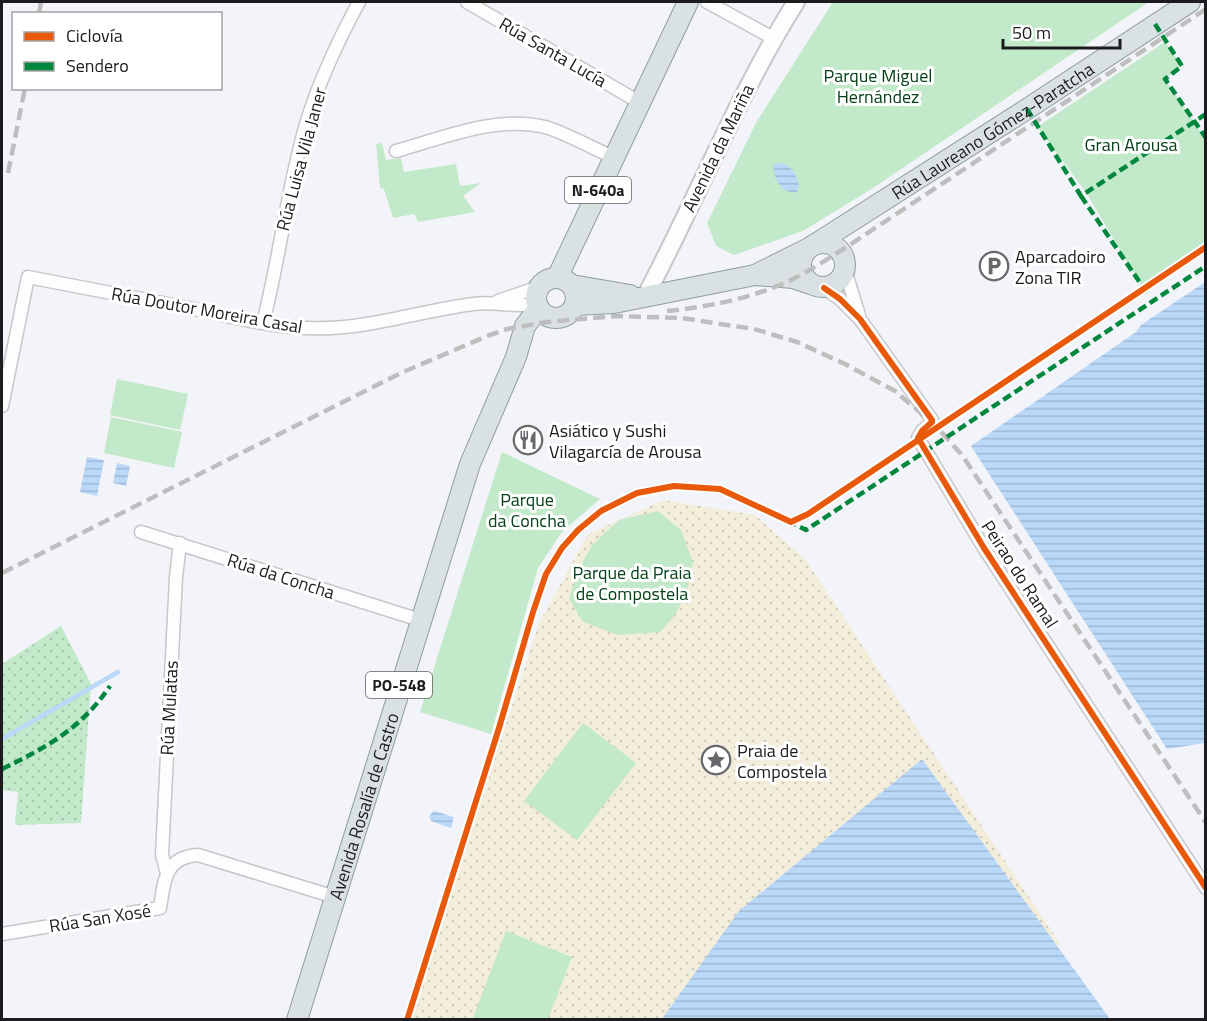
<svg xmlns="http://www.w3.org/2000/svg" width="1207" height="1021" font-family="'Titillium Web',sans-serif">
<defs>
<pattern id="grass-dots" width="8" height="8" patternUnits="userSpaceOnUse" patternTransform="scale(1.5)"><rect width="8" height="8" fill="#c2e9c9"/><path d="M2 2h.1M6 6h.1" fill="none" stroke="#a6c7ac" stroke-width="1.8" stroke-linecap="round"/></pattern>
<pattern id="sand-dots" width="8" height="8" patternUnits="userSpaceOnUse" patternTransform="scale(1.5)"><rect width="8" height="8" fill="#f3eedc"/><path d="M2 2h.1M6 6h.1" fill="none" stroke="#d0ccbc" stroke-width="1.8" stroke-linecap="round"/></pattern>
<pattern id="water-rules" width="6" height="5" patternUnits="userSpaceOnUse" patternTransform="scale(1.5)"><rect width="6" height="5" fill="#bad8f8"/><path d="M0 2.5h6" fill="none" stroke="#9fb9d4"/></pattern>
</defs>
<rect width="100%" height="100%" fill="#f3f4f9"/>
<polygon fill="url(#grass-dots)" points="61,626 91,684 81,823 15,825 18,792 2,790 2,664"/>
<polygon fill="url(#sand-dots)" points="664,500 755,515 805,559 1059,942 1037,1008 987,1019 410,1020 539,623 588,534"/>
<g fill="#c2e9c9">
<polygon points="833,2 1149,2 873,188 803,231 734,255 716,246 707,223 757,121"/>
<polygon points="1165,42 1182,66 1165,79 1205,138 1205,252 1143,289 1086,192 1037,127"/>
<polygon points="382,143 386,160 401,158 404,172 456,164 460,186 481,183 463,196 475,212 418,222 414,214 393,218 384,189 380,188 376,144"/>
<polygon points="117,379 188,394 180,430 110,415"/>
<polygon points="111,417 182,432 174,468 104,453"/>
<polygon points="502,452 600,499 562,532 538,568 491,734 420,712"/>
<polygon points="658,511 681,530 693,562 687,592 675,615 660,632 618,635 583,622 569,599 578,571 592,545 619,520"/>
<polygon points="583,723 636,763 577,840 524,801"/>
<polygon points="506,931 572,957 548,1019 473,1018"/>
</g>
<g fill="url(#water-rules)">
<path d="M777 163C790 163 796 173 799 185L797 192C782 195 774 179 773 166Z"/>
<polygon points="1205,282 1205,743 1167,749 971,446 1136,332 1141,325"/>
<polygon points="87,457 104,460 97,496 80,492"/>
<polygon points="117,463 130,466 126,486 113,483"/>
<polygon points="922,759 1110,1019 662,1019 739,911"/>
<polygon points="434,811 454,817 451,828 431,821 429,816"/>
</g>
<g fill="none" stroke-linecap="round" stroke-linejoin="round">
<polyline stroke="#bad8f8" stroke-width="4.5" points="2,739 118,672"/>
<g stroke="#c6c7cb" stroke-width="15">
<g id="minor">
<polyline points="467,2 639,102"/>
<polyline points="707,2 773,38"/>
<path d="M396 151C443 138 496 115 545 127 564 132 594 149 613 157"/>
<polyline points="845,270 859,315"/>
<polyline points="824,288 840,299 860,319 932,420 932,422 922,431 918,438 984,548 1206,888"/>
<polyline points="498,301 539,287"/>
<path d="M263 323C280 257 287 189 306 124 319 81 338 41 359 2"/>
<path d="M2 406 28 277C85 288 142 299 199 310 234 317 271 327 307 328 363 331 418 311 473 304 495 301 517 308 537 304"/>
<polyline points="141,532 420,620"/>
<polyline points="167,873 162,855 176,577 180,543"/>
<path d="M2 934 160 908C164 881 165 857 198 855L335 897"/>
</g>
</g>
<g stroke="#c6c7cb" stroke-width="20">
<path id="tertiary" d="M645 297C697 199 737 96 796 2"/>
</g>
<g stroke="#8e9d9f" stroke-width="22">
<g id="primary">
<circle cx="823" cy="265" r="22"/>
<path id="s1" d="M814 245 1027 109 1190 2"/>
<polyline points="755,275 793,278 811,284"/>
<circle cx="556" cy="298" r="20"/>
<polyline points="557,278 688,2"/>
<polyline points="572,285 630,295"/>
<polyline points="575,305 614,303 755,275 809,248"/>
<path id="s2" d="M297 1020 470 464 516 357 525 326 539 308"/>
</g>
</g>
<use href="#minor" stroke="#fdfdfe" stroke-width="12"/>
<use href="#tertiary" stroke="#fdfdfe" stroke-width="16"/>
<use href="#primary" stroke="#d9e1e2" stroke-width="20"/>
<g stroke="#bebebf" stroke-width="4.5" stroke-dasharray="12 6" stroke-linecap="butt">
<polyline points="39,14 41,2"/>
<polyline points="8,173 25,88"/>
<path d="M667 311C706 307 743 300 780 285 802 276 824 261 845 248L1206 9"/>
<polyline points="2,573 401,373 487,336 507,329 547,322 617,316 681,318 754,329 797,342 845,364 895,391 936,426 962,455 1206,823"/>
</g>
<g stroke="#00873e" stroke-width="4.5" stroke-dasharray="9 4.5" stroke-linecap="butt">
<polyline points="1155,24 1182,66 1165,79 1206,138"/>
<polyline points="1027,109 1081,196 1206,114"/>
<polyline points="1081,196 1147,293"/>
<polyline points="788,521 806,530 1206,266"/>
<path d="M2 769C47 747 81 729 110 686"/>
</g>
<g stroke="#fff" stroke-width="10">
<g id="cycleway">
<polyline points="824,288 840,299 860,319 932,420 932,422 922,431 918,438 984,548 1206,888"/>
<polyline points="407,1020 499,728 533,612 546,574 562,548 578,530 601,511 637,493 674,486 720,489 791,522 808,514 1206,247"/>
</g>
</g>
<use href="#cycleway" stroke="#e8590c" stroke-width="6"/>
</g>
<defs>
<g id="parking-ring" transform="scale(1.5)"><circle r="9.5" fill="#fff" stroke="#67686b" stroke-width="1.5"/><path d="M-3.5-5.5H1a3.5 3.5 0 0 1 0 7H-1V5.5H-3.5ZM-1-3.4V-.6H.8a1.4 1.4 0 0 0 0-2.8Z" fill="#67686b"/></g>
<g id="restaurant-ring" transform="scale(1.5)"><circle r="9.5" fill="#fff" stroke="#67686b" stroke-width="1.5"/><path d="M-5-6h1v4h1v-4h1v4h1v-4h1v5L-1.5 .5V6h-2V.5L-5-1ZM5-6V6H3V1.5H1.5Q1.5-4 5-6Z" fill="#67686b"/></g>
<g id="sight-ring" transform="scale(1.5)"><circle r="9.5" fill="#fff" stroke="#67686b" stroke-width="1.5"/><path d="M0-6L1.8-2.2L6-1.7L2.9 1.2L3.7 5.4L0 3.3L-3.7 5.4L-2.9 1.2L-6-1.7L-1.8-2.2Z" fill="#67686b"/></g>
</defs>
<g fill-rule="evenodd">
<use href="#parking-ring" x="994" y="266"/>
<use href="#restaurant-ring" x="528" y="440"/>
<use href="#sight-ring" x="716" y="760"/>
</g>
<g text-anchor="middle" dominant-baseline="central" stroke-width="6" stroke-linejoin="round" paint-order="stroke">
<g fill="#fff" stroke="#606062" stroke-width="1.5">
<rect x="565" y="177" width="66" height="26" rx="4.5"/>
<rect x="366" y="672" width="66" height="26" rx="4.5"/>
</g>
<g font-size="16" font-weight="bold" fill="#1c1c1f">
<text x="598" y="190">N-640a</text>
<text x="399" y="685">PO-548</text>
</g>
<g font-size="18" fill="#1c1c1f" stroke="#fff">
<text transform="translate(553 52) rotate(30)">Rúa Santa Lucía</text>
<text stroke="none"><textPath href="#s1" startOffset="212">Rúa Laureano Gómez-Paratcha</textPath></text>
<text transform="translate(718 148) rotate(-64)">Avenida da Mariña</text>
<text transform="translate(301 159) rotate(-75)">Rúa Luisa Vila Janer</text>
<text transform="translate(207 310) rotate(10)">Rúa Doutor Moreira Casal</text>
<text transform="translate(1020 574) rotate(57)">Peirao do Ramal</text>
<text transform="translate(281 576) rotate(18)">Rúa da Concha</text>
<text transform="translate(169 708) rotate(-87)">Rúa Mulatas</text>
<text stroke="none"><textPath href="#s2" startOffset="224">Avenida Rosalía de Castro</textPath></text>
<text transform="translate(100 918) rotate(-9)">Rúa San Xosé</text>
</g>
<g font-size="18" fill="#044216" stroke="#fff">
<text x="878" y="75">Parque Miguel<tspan x="878" dy="21">Hernández</tspan></text>
<text x="1131" y="144">Gran Arousa</text>
<text x="527" y="499">Parque<tspan x="527" dy="21">da Concha</tspan></text>
<text x="632" y="572">Parque da Praia<tspan x="632" dy="21">de Compostela</tspan></text>
</g>
<g font-size="18" fill="#1c1c1f" stroke="#fff" text-anchor="start">
<text x="1015" y="256">Aparcadoiro<tspan x="1015" dy="21">Zona TIR</tspan></text>
<text x="549" y="430">Asiático y Sushi<tspan x="549" dy="21">Vilagarcía de Arousa</tspan></text>
<text x="737" y="750">Praia de<tspan x="737" dy="21">Compostela</tspan></text>
</g>
</g>
<rect width="1207" height="1021" fill="none" stroke="#1c1c1f" stroke-width="6"/>
<rect x="12" y="12" width="210" height="78" fill="#ffffff" stroke="#a4a4a5" stroke-width="1.5"/>
<rect x="24" y="32" width="30" height="9" fill="#e8590c" stroke="#a4a4a5" stroke-width="1.5"/>
<text x="66" y="42" font-size="18" fill="#1c1c1f">Ciclovía</text>
<rect x="24" y="62" width="30" height="9" fill="#00873e" stroke="#a4a4a5" stroke-width="1.5"/>
<text x="66" y="72" font-size="18" fill="#1c1c1f">Sendero</text>
<path d="M1003 39v9h117v-9" fill="none" stroke="#1c1c1f" stroke-width="3"/>
<text x="1012" y="39" font-size="18" fill="#1c1c1f" stroke="#ffffff" stroke-width="4.5" paint-order="stroke">50 m</text>
</svg>
